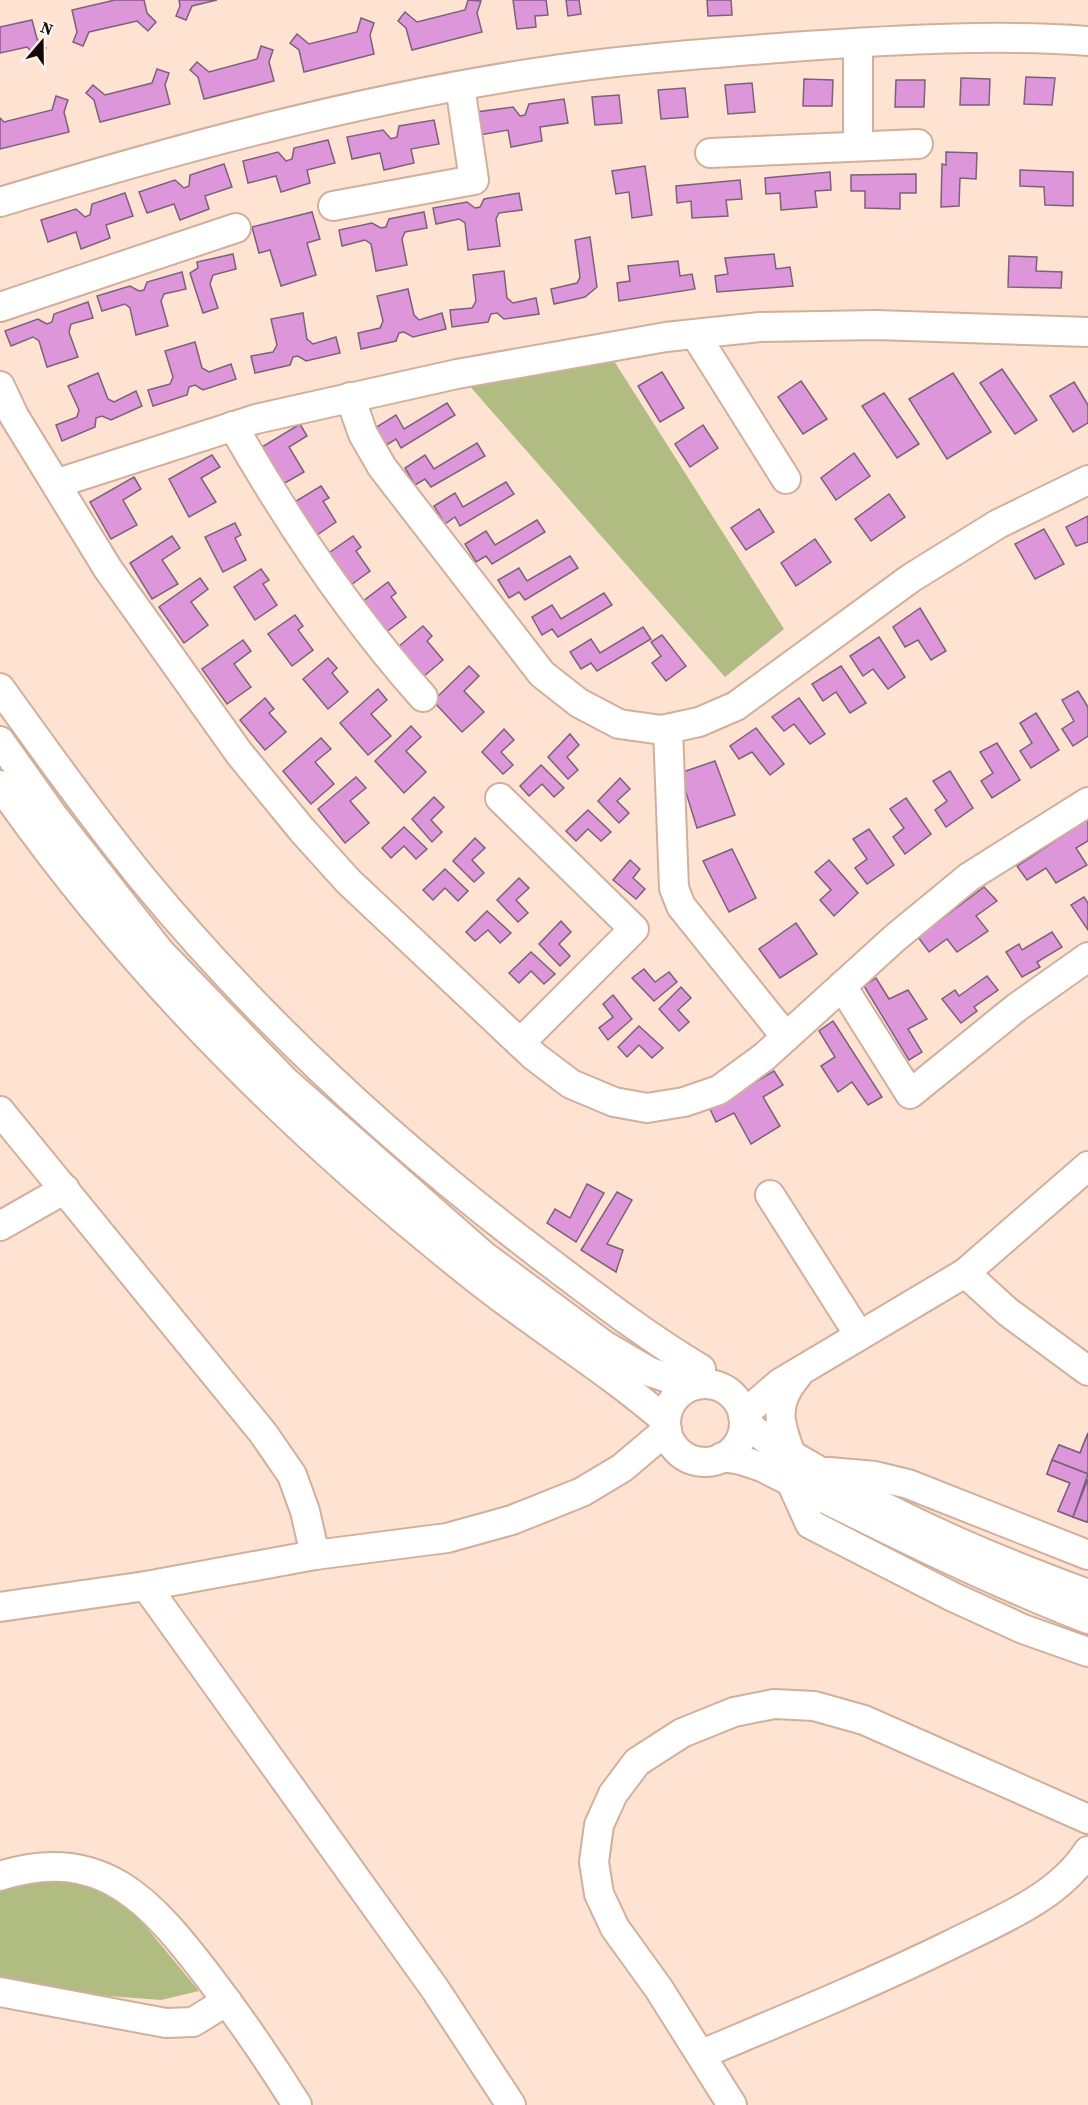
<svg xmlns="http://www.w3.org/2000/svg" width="1088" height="2105" font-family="'Source Serif 4',serif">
<rect width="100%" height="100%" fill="#fee2d2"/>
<g fill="#b0bc82">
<polygon points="609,353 784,629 725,677 460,375"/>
<polygon points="51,1874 114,1894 142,1922 199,1991 161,2000 108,1996 0,1979 0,1886"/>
</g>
<g fill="#de96db" stroke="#7b627a" stroke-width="1.5">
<polygon points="115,0 144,0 147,13 156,22 148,31 137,21 89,32 83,46 73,42 77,32 72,10"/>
<polygon points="179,0 217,0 192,6 186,20 176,16 180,6"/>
<polygon points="468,0 481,1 477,13 482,32 412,50 406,28 398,21 405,12 417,22 465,10"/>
<polygon points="513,0 546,0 548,15 535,16 536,27 517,29"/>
<polygon points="566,0 579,0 581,14 568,16"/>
<polygon points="707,0 731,0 732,15 708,16"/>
<polygon points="361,18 374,23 370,35 374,54 304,72 299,50 290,43 297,34 309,44 357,32"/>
<polygon points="32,20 37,39 46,48 37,57 27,47 0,53 0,27"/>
<polygon points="261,46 273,50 269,62 274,81 204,99 198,77 190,70 197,62 209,72 257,59"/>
<polygon points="157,69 169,73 165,85 170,104 100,122 94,100 86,93 93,85 105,95 152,83"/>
<polygon points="1026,77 1055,78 1052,105 1024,104"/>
<polygon points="961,78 990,79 989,105 960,105"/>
<polygon points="804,79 833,80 832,106 803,106"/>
<polygon points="896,80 925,80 924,107 895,107"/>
<polygon points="752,83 755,112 728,114 725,85"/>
<polygon points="685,88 688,117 661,119 658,90"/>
<polygon points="619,95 622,123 595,125 592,97"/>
<polygon points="56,96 68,100 64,112 69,132 0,149 0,118 4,122 52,110"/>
<polygon points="564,99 568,123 540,127 542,141 511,147 508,130 480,135 476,112 513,107 520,116 525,115 529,104"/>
<polygon points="434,120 439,144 411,149 414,163 384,170 380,153 352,159 347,137 383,130 391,139 397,137 399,126"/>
<polygon points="328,140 335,163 307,170 310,183 281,192 276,176 248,183 243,161 278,152 286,161 292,159 294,148"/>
<polygon points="946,152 977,153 976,179 960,178 959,206 941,207 942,164 946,165"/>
<polygon points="224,164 232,187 205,196 209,209 180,220 174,204 147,213 139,192 175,180 184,188 189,186 190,175"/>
<polygon points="645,166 652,215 632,218 629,192 616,194 612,171"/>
<polygon points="1020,170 1073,172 1073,206 1045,205 1044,187 1020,186"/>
<polygon points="830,172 831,190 815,191 817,207 781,210 780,193 766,194 765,178"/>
<polygon points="916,174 916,193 900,193 900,209 865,208 865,191 851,191 851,175"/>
<polygon points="740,180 742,199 726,200 728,216 692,218 691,201 677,203 676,186"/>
<polygon points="125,193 133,216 106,225 110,238 81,249 76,232 48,242 41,220 76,209 85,217 90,215 92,204"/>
<polygon points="519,193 522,210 499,213 496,219 500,246 468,250 465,223 459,219 436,224 433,208 467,202 475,208 480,207 484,199"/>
<polygon points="312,212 320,239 307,243 316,275 281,286 270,250 259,253 252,227"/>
<polygon points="424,212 427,228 405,232 402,239 407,265 376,271 371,244 365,240 342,246 339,230 372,223 381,228 386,227 389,219"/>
<polygon points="590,237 597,287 585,297 554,304 551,289 577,283 580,277 575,240"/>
<polygon points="233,254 236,269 213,275 210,284 218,308 203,313 190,273 198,268 197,262"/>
<polygon points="774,254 776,269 790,267 793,286 717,292 715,276 728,274 725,258"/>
<polygon points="1009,256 1037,257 1036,271 1062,272 1061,288 1008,287"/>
<polygon points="678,261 680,276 692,274 695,289 619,301 617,283 630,281 628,266"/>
<polygon points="504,271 507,298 513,303 536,298 539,314 504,319 497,313 491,314 488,322 452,327 450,310 472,308 476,301 473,275"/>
<polygon points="182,272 186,289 164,294 161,301 168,326 136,335 130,308 125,304 102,311 97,296 130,286 139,291 144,290 147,282"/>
<polygon points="408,289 414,315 419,320 442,313 446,329 413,337 404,332 399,333 396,341 361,349 358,333 380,328 383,321 377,296"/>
<polygon points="88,302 93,318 71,324 69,332 78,357 47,367 39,341 33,337 11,346 5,331 38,319 47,324 52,322 54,314"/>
<polygon points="303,313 307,339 313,344 336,337 340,353 306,361 298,356 293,357 290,365 255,373 251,356 273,352 277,345 271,319"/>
<polygon points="195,342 202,368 209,372 231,364 236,379 203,390 195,385 189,387 187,395 153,406 148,390 170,384 173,377 165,351"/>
<polygon points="1002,369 1037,420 1015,434 980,383"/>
<polygon points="662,372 684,408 660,422 638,386"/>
<polygon points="98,373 108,399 114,402 136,391 142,406 111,420 102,416 96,418 95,427 62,441 56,425 77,417 79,410 68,386"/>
<polygon points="953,373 991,432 947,459 909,399"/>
<polygon points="801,381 827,419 803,434 778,397"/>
<polygon points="1074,382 1088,405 1088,423 1073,432 1050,396"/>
<polygon points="884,393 919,444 897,458 862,406"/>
<polygon points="447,403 455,415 401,448 396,439 385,446 375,428 396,415 404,429"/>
<polygon points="300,424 307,436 289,447 304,472 278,487 257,450"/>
<polygon points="703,425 718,448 690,467 675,444"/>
<polygon points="477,443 485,456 431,487 425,479 415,485 405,468 425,455 434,469"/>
<polygon points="854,453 870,476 836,500 821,478"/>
<polygon points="212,455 220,467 201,478 216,502 189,517 169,479"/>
<polygon points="134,477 141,489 123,500 137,525 111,539 90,502"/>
<polygon points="506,482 514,494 460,526 455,517 445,524 434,506 455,493 463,507"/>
<polygon points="321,486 329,498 323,501 336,522 314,537 293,503"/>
<polygon points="889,494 905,517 871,541 855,519"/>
<polygon points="759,509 774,532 746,550 731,528"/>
<polygon points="1088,516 1088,542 1076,546 1066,527"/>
<polygon points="537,520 545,532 492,564 486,556 476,562 465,544 486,531 495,545"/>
<polygon points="235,523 241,535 235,538 246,560 223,572 205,537"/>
<polygon points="1044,529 1064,564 1035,579 1015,544"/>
<polygon points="172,536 180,548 162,560 178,584 152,599 130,563"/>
<polygon points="353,536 361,547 356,551 370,571 348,587 326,555"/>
<polygon points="815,539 831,562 796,586 781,563"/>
<polygon points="570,556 578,568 525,600 519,592 509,598 498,580 519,568 527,581"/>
<polygon points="261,569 269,580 263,584 277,605 255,620 234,587"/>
<polygon points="200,578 208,589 191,602 208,625 184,643 159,607"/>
<polygon points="388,582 396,593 391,597 406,617 385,633 362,602"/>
<polygon points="604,593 612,605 558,637 552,629 542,635 532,617 552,605 561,619"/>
<polygon points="920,608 946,651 931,660 918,640 905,647 893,627"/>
<polygon points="295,615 303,626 298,630 313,650 292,666 268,634"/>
<polygon points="423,626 432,636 427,641 443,660 423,677 398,647"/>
<polygon points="643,627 651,639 597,671 591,663 581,669 570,652 591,639 600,653"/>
<polygon points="662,635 686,666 666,681 652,663 661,656 651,642"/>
<polygon points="879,637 905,677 888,689 873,669 863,676 850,656"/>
<polygon points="243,640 251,651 234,664 251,687 227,704 202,669"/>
<polygon points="328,658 337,668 332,673 348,692 328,709 303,679"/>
<polygon points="469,666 479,676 464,691 484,712 462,732 433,701"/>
<polygon points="841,666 866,703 850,713 836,692 823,701 812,684"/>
<polygon points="378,689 387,700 371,714 391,736 368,755 340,723"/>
<polygon points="1078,691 1088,707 1088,736 1073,746 1062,729 1074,721 1062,700"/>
<polygon points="265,698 274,709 269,713 286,732 265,750 240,720"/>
<polygon points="799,698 825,734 810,744 794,724 784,731 772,717"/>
<polygon points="1036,713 1059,750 1031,768 1020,751 1032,743 1020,723"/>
<polygon points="411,726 421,737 406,751 426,772 404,793 375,761"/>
<polygon points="756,728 784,764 770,775 752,752 739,759 730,746"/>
<polygon points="504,729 514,740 501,752 513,765 503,774 482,752"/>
<polygon points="570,734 579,745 567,757 578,770 568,779 548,757"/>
<polygon points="321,738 331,749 315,762 334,784 311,804 283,771"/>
<polygon points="997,743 1020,780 992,798 981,781 993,773 980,752"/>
<polygon points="715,761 735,815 697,828 680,773"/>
<polygon points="541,765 564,788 554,797 542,784 529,796 520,786"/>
<polygon points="950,771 973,808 946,827 935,810 947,801 933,781"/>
<polygon points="356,777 366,788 350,801 369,823 345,843 318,809"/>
<polygon points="620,778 630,789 617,801 629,813 619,823 598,801"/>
<polygon points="434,797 444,807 431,820 442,832 432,842 412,819"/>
<polygon points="906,798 931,834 905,854 893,837 904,828 890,809"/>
<polygon points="588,810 611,832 601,841 588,829 576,841 566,831"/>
<polygon points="1088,819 1088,841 1076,848 1087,865 1056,883 1046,868 1027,880 1017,866"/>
<polygon points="404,827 427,849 416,859 404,846 391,858 382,848"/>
<polygon points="869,829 894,865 867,884 855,868 867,859 853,839"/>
<polygon points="475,838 485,848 472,860 484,873 474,882 453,861"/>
<polygon points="732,849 756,898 729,912 703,861"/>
<polygon points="630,860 640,869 633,878 645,889 636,899 613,880"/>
<polygon points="829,860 858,893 834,916 820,900 831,890 815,872"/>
<polygon points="445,869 468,891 458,901 445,888 433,900 423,890"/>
<polygon points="519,878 529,888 516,900 528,913 518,922 497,900"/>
<polygon points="984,887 997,901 976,916 988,931 957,952 947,939 929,952 918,937"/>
<polygon points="1084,897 1088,903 1088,930 1071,905"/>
<polygon points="487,911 511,933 500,943 488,930 475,941 466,932"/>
<polygon points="561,921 571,932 559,944 570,956 560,966 539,944"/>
<polygon points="796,923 817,954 780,978 759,949"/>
<polygon points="1052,932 1062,947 1037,962 1040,967 1022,977 1006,952 1019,944 1022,950"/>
<polygon points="531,952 555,974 544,984 531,971 519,983 509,973"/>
<polygon points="644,969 655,982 669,972 677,982 654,1001 632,978"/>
<polygon points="987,976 998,990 974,1007 977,1011 961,1023 942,999 955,990 959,996"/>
<polygon points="876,978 889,999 908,990 927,1019 908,1029 922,1052 909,1060 864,986"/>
<polygon points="681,987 691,998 678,1010 689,1022 679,1031 659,1009"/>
<polygon points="613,995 632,1019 608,1040 599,1028 613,1017 603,1004"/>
<polygon points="833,1021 882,1097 868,1105 852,1082 838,1092 821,1066 835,1057 819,1031"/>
<polygon points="639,1026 663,1048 652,1058 639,1045 627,1057 618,1047"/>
<polygon points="774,1071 783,1085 763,1097 780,1126 751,1144 734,1113 716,1122 710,1109"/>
<polygon points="587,1184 604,1193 576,1242 547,1223 555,1209 570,1218"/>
<polygon points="617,1192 632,1200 607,1244 623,1250 616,1272 581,1250"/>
<polygon points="1088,1433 1088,1474 1052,1460 1059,1445 1080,1453"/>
<polygon points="1088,1433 1088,1474 1052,1460 1059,1445 1080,1453"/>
<polygon points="1052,1460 1088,1474 1073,1517 1058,1511 1070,1483 1047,1474"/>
<polygon points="1052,1460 1088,1474 1073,1517 1058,1511 1070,1483 1047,1474"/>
<polygon points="1088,1479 1088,1520 1087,1522 1073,1517"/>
<polygon points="1088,1479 1088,1520 1087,1522 1073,1517"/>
</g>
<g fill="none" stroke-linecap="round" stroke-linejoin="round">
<g stroke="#d1af9c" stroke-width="32">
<g id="minor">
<polyline points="858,43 858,146"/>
<polyline points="710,153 918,144"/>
<path d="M0 202C176 149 352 101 534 73 623 59 715 53 805 46 895 40 998 34 1088 41"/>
<polyline points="333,206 474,180 460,86"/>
<polyline points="0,307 236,228"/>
<polyline points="695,334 786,479"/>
<polyline points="0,386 14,416 108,569 239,753 302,830 348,881 534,1056 571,1084 614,1102 647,1108 684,1102 719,1090 764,1057 896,937 969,877 1088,802"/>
<polyline points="350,397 363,434 382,467 542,674 579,703 619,724 662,730 699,722 736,706 911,578 998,524 1088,480"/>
<path d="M233 426C288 522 349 614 423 697"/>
<polyline points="58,483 256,419 457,374 666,337 760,327 876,325 1088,332"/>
<path d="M0 688C46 752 92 816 142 878 258 1019 394 1144 540 1255 593 1295 644 1335 701 1369"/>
<polyline points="668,729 674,888 681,906 786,1037"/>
<polyline points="0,741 54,817 160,952 284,1080 484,1256 604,1345 650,1372 692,1386"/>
<path d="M0 785C129 970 293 1133 469 1273 533 1325 604 1367 666 1421"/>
<polyline points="500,798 634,929 520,1043"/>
<polyline points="842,986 910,1094 1016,1008 1088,957"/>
<polyline points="0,1111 263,1433 292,1475 305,1511 315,1555"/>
<polyline points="770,1195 859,1335"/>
<polyline points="0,1226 65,1189"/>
<polyline points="965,1273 1008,1312 1088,1371"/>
<circle cx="705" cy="1423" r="39"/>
<polyline points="743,1415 780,1383 965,1273 1088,1166"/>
<path d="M744 1421C766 1442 794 1456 821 1472 905 1522 996 1560 1088 1594"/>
<path d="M791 1454C779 1423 773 1404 797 1376"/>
<path d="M722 1457 741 1460 762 1467C869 1521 976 1575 1088 1619"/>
<polyline points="829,1472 875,1476 908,1484 1088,1555"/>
<polyline points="791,1482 810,1524 953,1597 1023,1629 1088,1652"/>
<polyline points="146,1586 435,1989 511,2105"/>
<polyline points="0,1607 146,1586 315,1555 447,1538 512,1520 582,1492 622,1468 667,1430"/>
<path d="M0 1876C102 1843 152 1903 208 1976 240 2018 269 2060 297 2105"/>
<polyline points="0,1992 166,2023 193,2022 227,2001"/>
<path d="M702 2054C785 2019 868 1985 950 1945 998 1921 1058 1898 1088 1851"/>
<polyline points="732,2105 659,1989 615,1928 599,1894 594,1862 599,1825 613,1794 637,1762 682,1733 734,1712 774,1704 814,1706 864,1720 1088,1819"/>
</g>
</g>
<use href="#minor" stroke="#fff" stroke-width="28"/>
</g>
<g transform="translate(42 42) rotate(20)" stroke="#fbf4f0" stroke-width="4.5" paint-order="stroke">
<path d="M0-4.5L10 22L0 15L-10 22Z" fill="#150a05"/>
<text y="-9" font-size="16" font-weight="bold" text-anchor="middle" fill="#150a05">N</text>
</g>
</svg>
